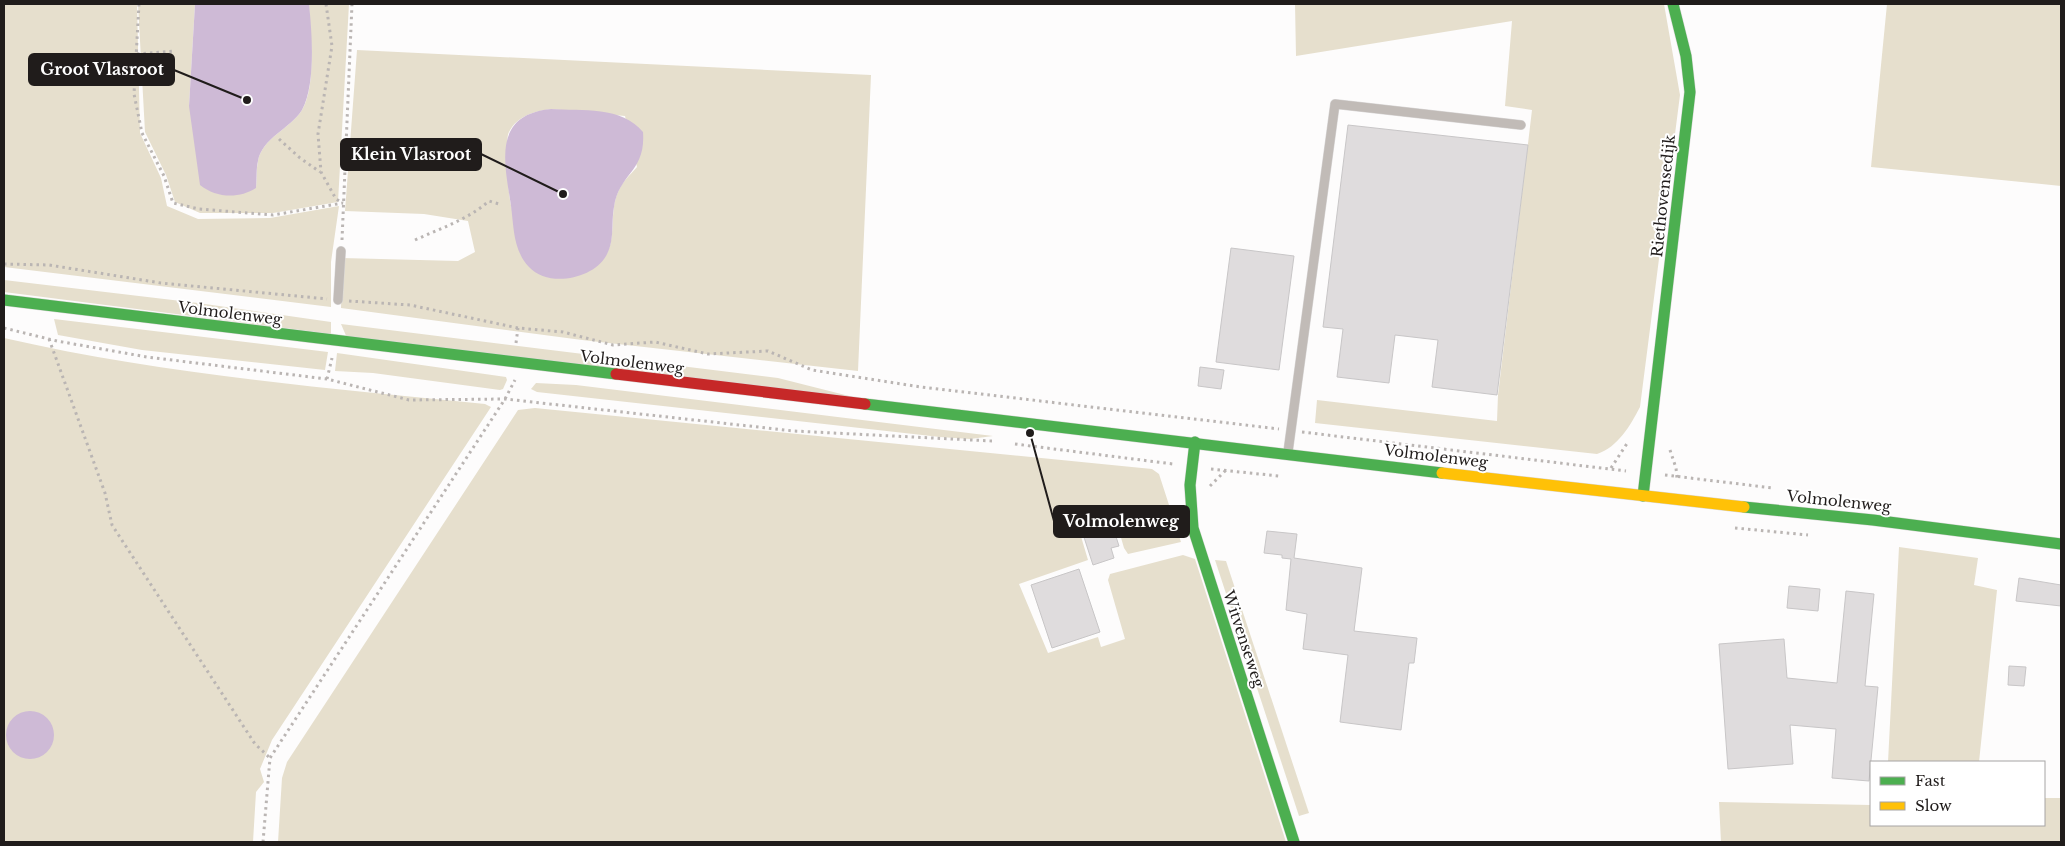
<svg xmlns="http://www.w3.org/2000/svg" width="2065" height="846" font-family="'Libre Baskerville',serif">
<rect width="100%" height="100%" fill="#fdfcfc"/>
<g fill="#e6dfcd" fill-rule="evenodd">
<polygon points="4,4 137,4 140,133 161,178 167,206 198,219 270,218 339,206 331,262 331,307 4,267"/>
<path d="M138 4H195L189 106 256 188C257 179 256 170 258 161 262 138 290 129 302 110 317 84 310 33 309 4H349L338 202 273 213H200L175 202 166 175 145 132Z"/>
<path d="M1295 4H1664L1680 95 1640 407C1630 426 1618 447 1597 454L1315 423 1317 400 1497 421 1498 395 1532 110 1505 106 1512 21 1296 56Z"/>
<polygon points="1887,4 2061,4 2061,186 1871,167"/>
<path d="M357 50 871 75 858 371 582 340 341 308 342 258 458 261 475 252 468 221 424 214 345 211ZM551 109 625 116 637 167C630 175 622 182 618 192 611 207 614 225 611 241 606 270 573 281 547 277 536 255 521 232 512 209 508 198 504 141 509 132 517 116 535 111 551 109Z"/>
<polygon points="4,280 198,303 331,322 331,334 4,292"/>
<polygon points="54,319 328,352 325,370 142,350 58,335"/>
<polygon points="341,324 778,378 857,398 347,338"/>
<path d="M4 338C161 374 324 388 485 404L491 407 272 740 260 769 264 782 256 792 253 842H4Z"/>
<polygon points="337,353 506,377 507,380 503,389 500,390 373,373 335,371"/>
<polygon points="536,383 576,385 993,436 970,439 940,437 537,392 531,389"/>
<polygon points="535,408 1152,469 1159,474 1181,542 1128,554 1124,548 1113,510 1077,523 1088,560 1019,584 1048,653 1098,637 1101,647 1125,639 1108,580 1110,574 1183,555 1195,559 1286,842 278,842 282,778 287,762 518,410"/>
<polygon points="1899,547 1978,558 1974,585 1997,590 1979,762 1888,762"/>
<polygon points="1215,560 1226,561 1309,813 1299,816"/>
<polygon points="2044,798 2061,798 2061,842 1721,842 1719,802 1871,805 1871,825 2044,825"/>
</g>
<g fill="#cebad6">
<path d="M195 4H309C312 32 316 85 302 110 290 129 262 138 258 161 256 169 257 179 256 188 239 199 216 198 200 185L189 106Z"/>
<path d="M551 109C582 111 622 106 643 132 646 172 619 173 614 207 611 223 615 241 606 256 593 279 548 288 529 267 513 250 514 228 511 206 505 164 491 115 551 109Z"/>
<circle cx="30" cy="735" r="24"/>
</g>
<g fill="#dfdcdd" stroke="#c8c6c7">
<polygon points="1348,125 1528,145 1497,395 1432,387 1438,340 1395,335 1389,383 1337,377 1343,329 1323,327"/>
<polygon points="1231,248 1294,256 1279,370 1216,362"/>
<polygon points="1200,367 1224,370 1221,389 1198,386"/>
<polygon points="1110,518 1119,546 1111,548 1114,558 1093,565 1081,528"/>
<polygon points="1267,531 1297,534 1294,558 1362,568 1354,631 1417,638 1414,663 1409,663 1401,730 1340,722 1348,655 1303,649 1307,614 1286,610 1291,559 1282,558 1282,555 1264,553"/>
<polygon points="1079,569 1100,632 1052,648 1031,585"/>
<polygon points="2019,578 2061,585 2061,606 2016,601"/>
<polygon points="1789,586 1820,589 1818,611 1787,608"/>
<polygon points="1846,591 1874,594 1865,686 1878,687 1869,781 1832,778 1836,729 1790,725 1793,764 1728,769 1719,644 1784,639 1787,678 1837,683"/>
<polygon points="2009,666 2026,667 2024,686 2008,685"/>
</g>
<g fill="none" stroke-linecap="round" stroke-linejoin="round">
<g stroke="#dad8d8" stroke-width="10">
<g id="lane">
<polyline points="338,300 341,251"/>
<polyline points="1288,452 1335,104 1521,125"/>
</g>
</g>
<g stroke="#dad8d8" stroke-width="12">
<g id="fast">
<polyline points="4,300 616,374"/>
<polyline points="865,404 1442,473"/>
<polyline points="1195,442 1190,485 1193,528 1294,842"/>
<polyline points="1643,496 1690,92 1686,56 1673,4"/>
<polyline points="1744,507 1873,520 2061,544"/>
</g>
</g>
<g stroke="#dad8d8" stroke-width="12">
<polyline id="slow" points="1442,473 1744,507"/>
</g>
<g stroke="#dad8d8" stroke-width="12">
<polyline id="jam" points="616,374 865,404"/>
</g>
<g stroke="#bab5b3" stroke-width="3" stroke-dasharray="2.5 4" stroke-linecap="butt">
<polyline points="139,4 134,94 142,133 164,176 173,203 199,209 273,215 343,203"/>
<polyline points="326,4 332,46 318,134 321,172 336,199 343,203"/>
<polyline points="137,54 175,51"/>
<polyline points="279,139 300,158 320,172"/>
<polyline points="342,240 352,4"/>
<path d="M415 240C441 228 467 220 489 201L499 204"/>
<polyline points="4,264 49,265 161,283 327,299"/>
<polyline points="349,301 410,305 518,328 563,332 613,345 655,342 708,354 768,351 812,370 921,387 1279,429"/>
<polyline points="4,328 57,341 147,357 327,379 409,400 505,399 794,431 992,441"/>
<polyline points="49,339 105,493 112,525 255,744 270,758"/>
<polyline points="516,343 518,328"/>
<polyline points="327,379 332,358"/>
<polyline points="1302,432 1626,471"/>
<polyline points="1015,444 1173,464"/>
<polyline points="1670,450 1676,468 1677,478"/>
<polyline points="1611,468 1628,442"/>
<polyline points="1211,469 1279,476"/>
<polyline points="1665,475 1773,488"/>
<polyline points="1210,486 1227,469"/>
<polyline points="1735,528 1808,535"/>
<polyline points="263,842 270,758 505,399 515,380"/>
</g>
<use href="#lane" stroke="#c1bbb7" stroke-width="9"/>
<use href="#fast" stroke="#4caf50" stroke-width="11"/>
<use href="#slow" stroke="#ffc107" stroke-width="11"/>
<use href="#jam" stroke="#c62828" stroke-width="11"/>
</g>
<g text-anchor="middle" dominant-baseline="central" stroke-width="4" stroke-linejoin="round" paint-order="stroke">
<g font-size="15" fill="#201c1b" stroke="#fff">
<text transform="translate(1663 196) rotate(-84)">Riethovensedijk</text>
<text transform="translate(230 313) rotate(7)">Volmolenweg</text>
<text transform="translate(632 362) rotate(7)">Volmolenweg</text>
<text transform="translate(1436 456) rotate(7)">Volmolenweg</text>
<text transform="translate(1839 501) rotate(6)">Volmolenweg</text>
<text transform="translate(1244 639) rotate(72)">Witvenseweg</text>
</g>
</g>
<path fill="none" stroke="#201c1b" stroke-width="2" d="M247 100L174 70M563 194L481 154M1030 433L1054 521"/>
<g fill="#201c1b" stroke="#fff" stroke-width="2">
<circle cx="247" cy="100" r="5"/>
<circle cx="563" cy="194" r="5"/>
<circle cx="1030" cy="433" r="5"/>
</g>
<g fill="#201c1b" stroke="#201c1b" stroke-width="2">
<rect x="29" y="54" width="145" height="31" rx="5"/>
<rect x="341" y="139" width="140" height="31" rx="5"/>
<rect x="1054" y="506" width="135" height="31" rx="5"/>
</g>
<g font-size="16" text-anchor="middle" font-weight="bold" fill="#fff">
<text x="102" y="75">Groot Vlasroot</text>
<text x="411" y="160">Klein Vlasroot</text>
<text x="1121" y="527">Volmolenweg</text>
</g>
<rect width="2065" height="846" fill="none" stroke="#201c1b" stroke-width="10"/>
<rect x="1870" y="761" width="175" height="65" fill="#ffffff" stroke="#a6a4a4"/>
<rect x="1880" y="777" width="25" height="8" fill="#4caf50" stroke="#a6a4a4"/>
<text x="1915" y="786" font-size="15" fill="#201c1b">Fast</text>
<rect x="1880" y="802" width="25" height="8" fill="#ffc107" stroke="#a6a4a4"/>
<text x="1915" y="811" font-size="15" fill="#201c1b">Slow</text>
</svg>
